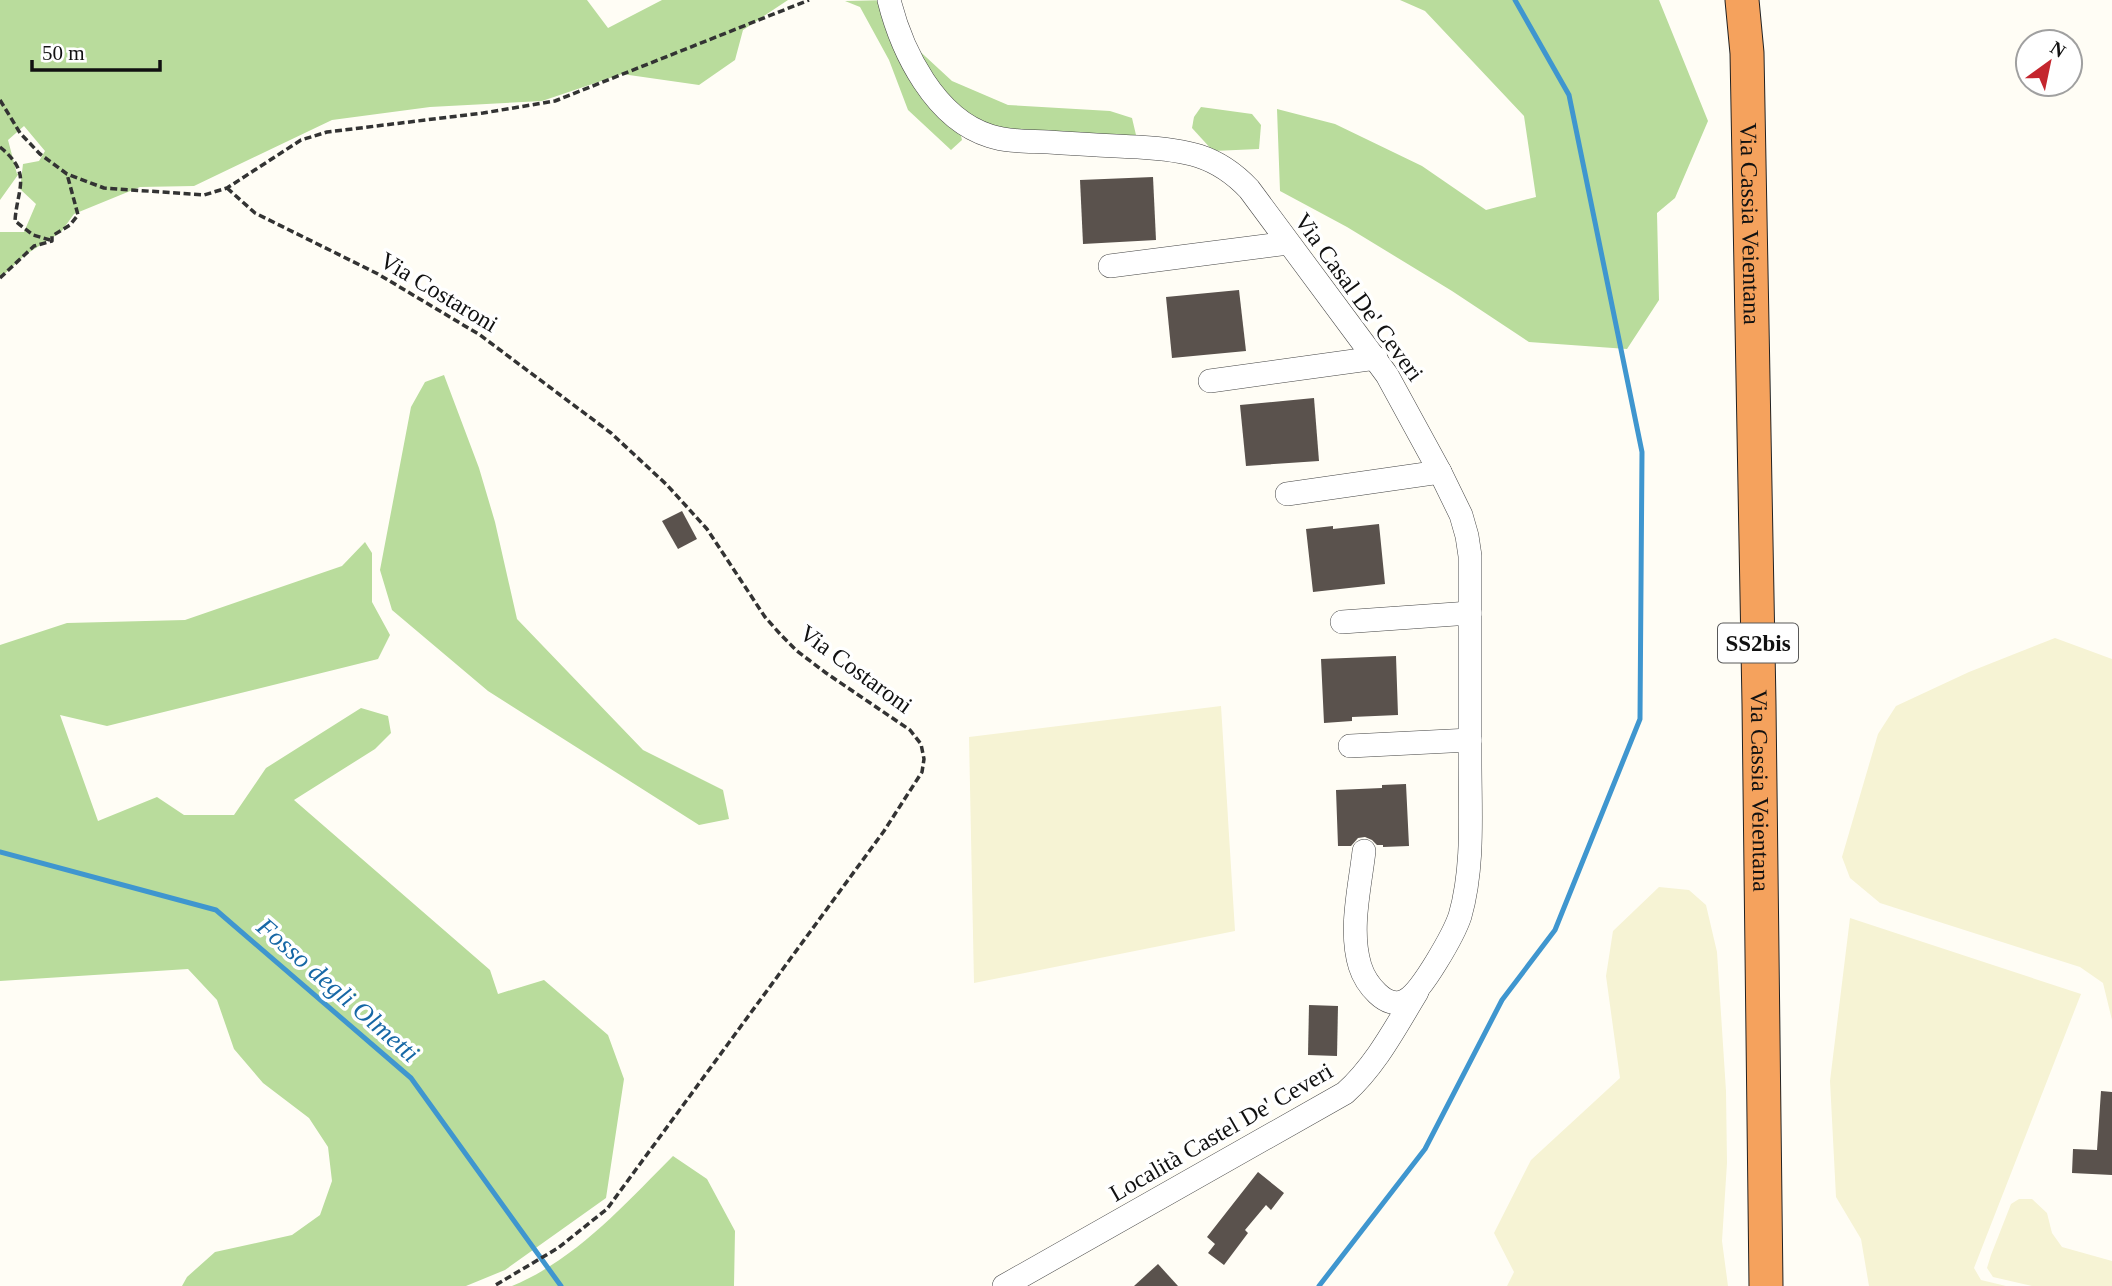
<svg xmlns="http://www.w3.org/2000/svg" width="2112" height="1286" font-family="Georgia,serif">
<rect width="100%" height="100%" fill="#fffdf5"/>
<g fill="#f6f3d4">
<polygon points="2055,638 2112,659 2112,1020 2103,983 2080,967 1880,903 1850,878 1842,857 1878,734 1896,706 1969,672"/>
<polygon points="1221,706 1235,931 974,983 969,737"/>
<polygon points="1659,887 1689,890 1706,905 1717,952 1726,1091 1727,1163 1722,1241 1728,1286 1507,1286 1514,1272 1494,1233 1531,1160 1620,1078 1606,976 1613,931"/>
<polygon points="1850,918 2081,994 1974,1268 1981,1280 2006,1286 1869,1286 1861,1239 1836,1197 1830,1081"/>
<polygon points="2019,1199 2032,1199 2047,1213 2052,1233 2062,1247 2112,1261 2112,1286 2032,1286 1993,1277 1987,1268 1991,1255 2011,1204"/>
</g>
<g fill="#b9dc9c">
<polygon points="0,0 587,0 608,28 662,0 788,0 743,30 735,60 699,85 622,74 542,101 430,107 332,120 194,186 140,187 74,214 61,232 25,255 0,278 0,232 24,232 36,204 20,189 23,164 39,161 45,151 24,126 8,140 17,174 20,172 0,200"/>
<polygon points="891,0 913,45 952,81 1008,105 1110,111 1132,118 1136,135 1111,140 998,131 957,118 962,140 951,150 908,110 889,60 860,7 845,1"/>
<polygon points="1400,0 1659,0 1708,121 1675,198 1657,213 1659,300 1627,349 1529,342 1452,291 1347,227 1280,191 1277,109 1335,124 1422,166 1486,210 1536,197 1524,116 1425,11"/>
<polygon points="1201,107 1252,114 1261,125 1259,149 1213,151 1192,128 1194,117"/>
<polygon points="444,375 479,468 495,522 517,619 643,750 723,790 729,819 699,825 488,691 392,610 380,570 411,407 425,382"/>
<polygon points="365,542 372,553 372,602 390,635 378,659 107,726 60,715 98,821 157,797 184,815 234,815 266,768 361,708 388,716 391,733 375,749 294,800 490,970 498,994 544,980 608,1035 624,1079 606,1198 505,1270 466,1286 182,1286 187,1277 215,1252 292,1235 320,1215 332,1181 328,1147 309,1118 263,1083 234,1049 217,1000 188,969 0,981 0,645 67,623 185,620 342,566"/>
<path d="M673 1156 707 1179 735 1231 734 1286H512C577 1259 625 1204 673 1156Z"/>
</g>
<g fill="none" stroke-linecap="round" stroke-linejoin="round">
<g stroke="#3f96cf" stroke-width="5">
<polyline points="0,852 216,910 411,1078 561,1286"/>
<polyline points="1319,1286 1425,1149 1502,1000 1555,930 1640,719 1642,452 1569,95 1515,0"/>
</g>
</g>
<g fill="#5a524d">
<polygon points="1153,177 1156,240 1083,244 1080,180"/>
<polygon points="1239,290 1246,351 1172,358 1166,297"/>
<polygon points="1314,398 1319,461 1246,466 1240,405"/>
<polygon points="682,511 697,539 678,549 662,521"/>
<polygon points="1379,524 1385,584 1313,592 1306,529 1333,526 1333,529"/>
<polygon points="1396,656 1398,715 1352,717 1352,721 1324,723 1321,659"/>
<polygon points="1406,784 1409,846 1383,847 1383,845 1377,845 1372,840 1365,837 1358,838 1351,846 1338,846 1336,790 1382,788 1382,785"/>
<polygon points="1309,1005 1338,1006 1337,1056 1308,1055"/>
<polygon points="2101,1091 2112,1092 2112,1175 2072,1173 2073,1149 2097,1150"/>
<polygon points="1258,1172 1284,1193 1271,1210 1266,1205 1245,1230 1248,1233 1224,1265 1208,1253 1215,1244 1207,1237"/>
<polygon points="1158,1264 1178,1286 1134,1286"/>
</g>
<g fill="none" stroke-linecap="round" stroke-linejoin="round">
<g stroke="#444" stroke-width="24">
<g id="minor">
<path d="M889 0C902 52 935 119 990 136 1008 142 1028 141 1048 142 1078 144 1108 146 1138 147 1185 150 1216 154 1249 189L1387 375 1440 472 1461 515 1467 536 1470 556C1470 625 1470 694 1470 763 1470 813 1474 867 1460 916 1454 934 1422 991 1406 1000 1386 1012 1365 982 1360 966 1349 930 1360 887 1364 851"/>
<polyline points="1110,266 1288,243"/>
<polyline points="1210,381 1376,358"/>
<polyline points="1287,494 1440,472"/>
<polyline points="1342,622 1470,613"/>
<polyline points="1350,746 1470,740"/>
<path d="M1004 1286 1345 1093C1376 1065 1395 1028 1417 992"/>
</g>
</g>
<g stroke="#222" stroke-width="35">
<g id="highway">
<path id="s1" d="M1742 0 1747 53 1759 704 1766 1286"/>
</g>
</g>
<g stroke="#333" stroke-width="3.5" stroke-dasharray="7 3.5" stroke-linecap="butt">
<polyline points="0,100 20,133 40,154 67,174 104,188 204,195 227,188 301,140 327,132 483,113 555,101 809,0"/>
<path d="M0 147C33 174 17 188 15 221L33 235 50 240"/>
<polyline points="227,188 255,213 378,274 480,335 611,433 667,485 707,529 765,617 781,635 797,651 826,673 910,730 921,744 924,759 922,772 884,831 607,1209 558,1248 494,1286"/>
<polyline points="0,278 34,246 52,241 52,236 70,225 78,215 67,174"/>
</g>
<use href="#minor" stroke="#fff" stroke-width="23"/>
<use href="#highway" stroke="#f5a25d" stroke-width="33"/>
</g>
<g text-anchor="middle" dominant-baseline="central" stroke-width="7" stroke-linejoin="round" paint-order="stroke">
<rect fill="#fff" stroke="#585858" stroke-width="2" x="1718" y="623.5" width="80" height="39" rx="5"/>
<g font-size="23" font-weight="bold" fill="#111">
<text x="1758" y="643">SS2bis</text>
</g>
<g font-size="24" fill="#111" stroke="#fff">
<text stroke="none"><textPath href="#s1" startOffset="224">Via Cassia Veientana</textPath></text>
<text transform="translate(439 292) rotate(31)">Via Costaroni</text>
<text transform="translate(1359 297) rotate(54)">Via Casal De' Ceveri</text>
<text transform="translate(856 669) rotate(36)">Via Costaroni</text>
<text stroke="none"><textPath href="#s1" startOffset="791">Via Cassia Veientana</textPath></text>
<text transform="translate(1221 1132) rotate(-30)">Località Castel De' Ceveri</text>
</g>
<g font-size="26" font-style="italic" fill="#1768a6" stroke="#fff">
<text transform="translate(338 990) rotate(41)">Fosso degli Olmetti</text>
</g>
</g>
<g transform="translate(2049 63) rotate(33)"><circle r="33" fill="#ffffff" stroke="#a0a0a0" stroke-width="2"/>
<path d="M0-5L12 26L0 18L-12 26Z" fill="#c4262e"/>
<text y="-10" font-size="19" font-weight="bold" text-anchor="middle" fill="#111111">N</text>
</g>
<path d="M32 60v10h128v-10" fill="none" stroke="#111111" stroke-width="3.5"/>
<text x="42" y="60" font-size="21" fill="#111111" stroke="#ffffff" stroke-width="5" paint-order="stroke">50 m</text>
</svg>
